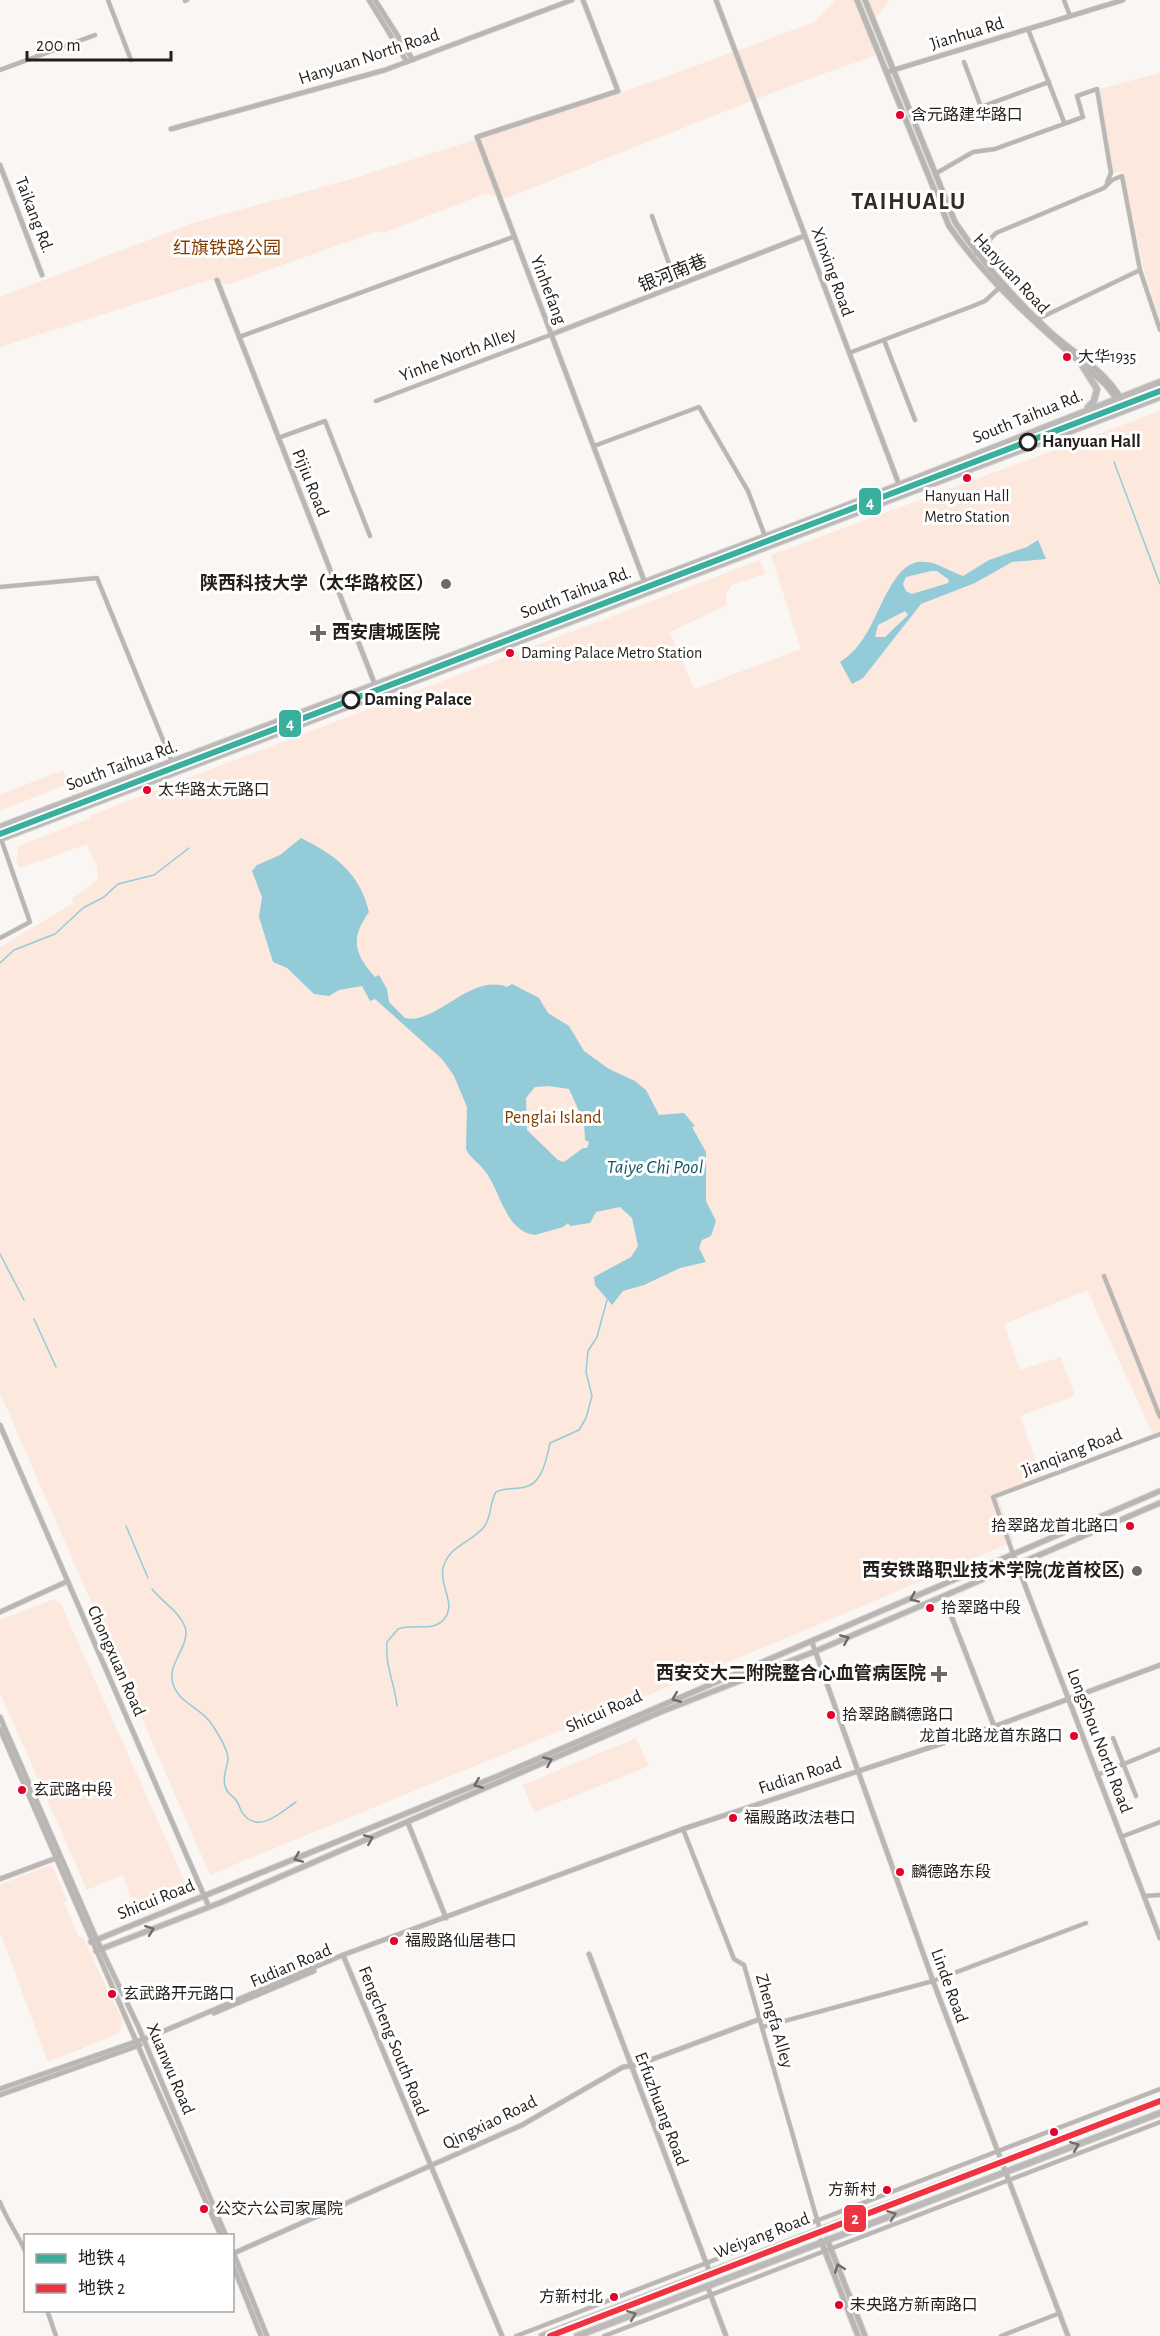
<svg xmlns="http://www.w3.org/2000/svg" width="1160" height="2336" font-family="'Alegreya Sans','Noto Sans SC',sans-serif">
<rect width="100%" height="100%" fill="#faf6f4"/>
<g fill="#fce8dd">
<polygon points="835,0 890,0 876,17 874,56 797,83 507,198 484,194 384,233 378,231 229,284 210,280 0,347 0,297 193,223 355,178 618,94 815,22"/>
<polygon points="1160,73 1160,322 1144,270 1123,172 1113,173 1099,96 1100,89"/>
<path d="M1160 411V1430L1153 1435 1087 1290 1004 1324 1020 1370 1061 1357 1075 1396 1020 1416 1042 1479 997 1495 1014 1541C748 1657 478 1763 210 1875L0 1393V947L74 903 72 899 98 879 97 867 87 844 20 868 16 860 19 846 91 818V815L760 560 765 574 732 585 726 593 727 605 670 632 694 689 801 649 771 555Z"/>
<polygon points="63,770 68,784 0,811 0,795"/>
<polygon points="54,1599 61,1604 185,1882 180,1893 139,1908 134,1897 130,1897 123,1875 87,1890 0,1693 0,1620"/>
<polygon points="636,1738 649,1766 534,1812 523,1785"/>
<polygon points="50,1865 53,1867 67,1900 64,1902 79,1938 83,1937 123,2022 118,2034 48,2062 0,1932 0,1885"/>
</g>
<g fill="#94cbd9" fill-rule="evenodd">
<path d="M1038 540 1046 559 1012 562 975 583 921 604 863 678 852 684 840 662C849 656 857 648 863 639 878 619 892 564 919 562 935 560 948 571 963 576L989 560 1027 547ZM931 571H937L949 580 948 583 912 594 906 591 903 584 906 577ZM905 611 908 615 885 637H875L878 625Z"/>
<path d="M301 838C335 855 360 873 369 912 350 939 354 953 375 977L379 975 387 989 389 1002 405 1018C437 1025 470 973 507 987L512 984 539 998 548 1013 569 1026 584 1051 609 1069 635 1081 646 1090 659 1115 684 1113 695 1126 692 1127 706 1152V1201L716 1221 711 1236 702 1240 699 1248 706 1262 680 1268 644 1285 623 1291 612 1305 595 1285 594 1277 631 1257 638 1246 632 1218 620 1207 596 1212 590 1223 570 1226 568 1223 563 1227 535 1235C504 1231 501 1190 484 1170 478 1162 470 1158 466 1149L467 1107 454 1076 442 1059 375 999 370 1001 362 986 339 990 329 996 314 994 287 968 273 962 259 917 262 897 252 871 257 865 280 855ZM548 1086 569 1089 584 1122 585 1140 589 1142 587 1148H583L564 1162 558 1160 527 1130 526 1098 535 1087Z"/>
</g>
<g fill="none" stroke-linecap="round" stroke-linejoin="round">
<g stroke="#94cbd9" stroke-width="1.5">
<polyline points="1114,462 1160,584"/>
<polyline points="0,963 14,950 55,934 83,908 104,897 118,884 154,875 189,848"/>
<polyline points="0,1254 24,1300"/>
<polyline points="34,1319 56,1367"/>
<polyline points="126,1526 148,1578"/>
<path d="M152 1589C162 1602 179 1611 185 1627 191 1646 166 1664 173 1684 179 1704 203 1708 213 1726 218 1734 228 1749 228 1759 227 1769 222 1776 225 1786 227 1794 232 1795 236 1800 240 1805 240 1812 245 1816 261 1833 282 1811 296 1802"/>
<path d="M397 1706C395 1684 385 1667 387 1642L398 1629C414 1623 434 1633 445 1618 456 1603 439 1585 443 1568 449 1545 471 1543 484 1527 492 1517 489 1503 496 1492 503 1488 512 1489 520 1488 542 1487 546 1461 550 1443L579 1430 586 1418 592 1396 586 1372 588 1351 597 1337 607 1300"/>
</g>
<g stroke="#d7d4d2" stroke-width="5">
<g id="minor">
<polyline points="108,0 131,60"/>
<polyline points="1064,0 1070,16"/>
<polyline points="185,1 187,0"/>
<polyline points="1028,29 1064,122"/>
<polyline points="964,62 981,107 1049,82"/>
<polyline points="0,70 95,35"/>
<polyline points="935,174 973,152 995,149 1083,117 1077,96 1097,89 1111,173 1107,182"/>
<polyline points="652,216 677,286"/>
<polyline points="976,254 996,233 1104,188 1112,180 1122,176 1140,270 1160,330"/>
<polyline points="1038,319 1140,270"/>
<polyline points="239,337 513,237"/>
<polyline points="884,340 915,420"/>
<polyline points="849,353 973,306 985,301 999,288"/>
<polyline points="376,401 550,335"/>
<polyline points="278,438 325,421 370,536"/>
<polyline points="594,446 699,407 748,491 765,536"/>
<polyline points="0,587 97,578 172,762"/>
<polyline points="0,938 30,922 1,839"/>
<polyline points="1104,1276 1160,1417"/>
<polyline points="1013,1554 993,1497 1160,1434"/>
<polyline points="1113,1738 1136,1796"/>
<polyline points="1097,1775 1160,1749"/>
<polyline points="683,1829 734,1959 744,1965 820,2230"/>
<polyline points="1121,1837 1160,1822"/>
<polyline points="1144,1896 1160,1895"/>
<polyline points="762,2027 933,1981 1086,1923"/>
<path d="M0 2202C7 2221 18 2234 26 2253"/>
<polyline points="47,2310 56,2336"/>
<polyline points="516,2336 1160,2089"/>
<polyline points="604,2336 1160,2122"/>
<polyline points="1001,2336 1060,2313"/>
</g>
</g>
<g stroke="#d7d4d2" stroke-width="6">
<g id="tertiary">
<polyline points="369,0 407,62"/>
<polyline points="375,0 413,60"/>
<polyline points="583,0 618,91 477,137 648,591"/>
<polyline points="716,0 903,495"/>
<polyline points="887,72 1123,0"/>
<polyline points="171,129 385,70 572,0"/>
<polyline points="0,165 42,275"/>
<polyline points="217,280 379,695"/>
<polyline points="550,335 804,236"/>
<polyline points="0,1425 209,1907"/>
<polyline points="1013,1554 1160,1938"/>
<polyline points="944,1597 994,1726"/>
<polyline points="0,1612 68,1581"/>
<polyline points="812,1642 933,1981 1068,2336"/>
<polyline points="0,1717 97,1940 139,2028 226,2236"/>
<polyline points="0,1729 221,2236"/>
<polyline points="408,1823 446,1918"/>
<polyline points="0,1879 59,1857"/>
<polyline points="589,1954 710,2273"/>
<polyline points="343,1955 502,2336"/>
<polyline points="214,2013 314,1971"/>
<polyline points="0,2089 152,2036 343,1955 683,1829 1001,1724 1160,1665"/>
<polyline points="0,2095 140,2045"/>
<polyline points="233,2252 267,2336"/>
<polyline points="232,2254 522,2125 623,2067 637,2065 760,2019"/>
<polyline points="232,2263 261,2336"/>
<polyline points="707,2285 726,2336"/>
</g>
</g>
<g stroke="#d7d4d2" stroke-width="7">
<g id="secondary">
<path d="M857 0 949 226C992 288 1049 335 1106 385L1116 398 1121 411"/>
<path d="M865 0 955 222C981 261 1012 296 1046 328 1073 354 1112 373 1126 409"/>
<polyline points="91,1942 498,1776 1160,1491"/>
<polyline points="96,1951 222,1902 658,1713 816,1651 1160,1503"/>
<polyline points="827,2239 865,2336"/>
<polyline points="821,2241 858,2336"/>
</g>
</g>
<g stroke="#d7d4d2" stroke-width="8">
<g id="primary">
<polyline points="1080,362 1097,389 1094,401 1088,407"/>
<polyline points="0,827 838,509 1160,382"/>
<polyline points="0,839 1160,397"/>
<polyline points="542,2336 1160,2100"/>
<polyline points="577,2336 1160,2113"/>
</g>
</g>
<use href="#minor" stroke="#b9b6b4" stroke-width="4"/>
<use href="#tertiary" stroke="#b9b6b4" stroke-width="4.5"/>
<use href="#secondary" stroke="#b9b5b3" stroke-width="5"/>
<use href="#primary" stroke="#bcbab8" stroke-width="6"/>
<g stroke="#fff" stroke-width="10">
<polyline id="metro-1" points="0,834 1160,391"/>
</g>
<g stroke="#fff" stroke-width="10">
<polyline id="metro-2" points="550,2336 1160,2101"/>
</g>
<use href="#metro-1" stroke="#39b09e" stroke-width="6"/>
<use href="#metro-2" stroke="#ef3340" stroke-width="6"/>
</g>
<defs><path id="oneway-chevron" d="M-2-3.5L2.5 0L-2 3.5" fill="none" stroke-width="1.6" stroke-linecap="round" stroke-linejoin="round" transform="scale(1.5)"/></defs>
<g stroke="#6e6a67">
<use href="#oneway-chevron" transform="translate(914 1598) rotate(156)"/>
<use href="#oneway-chevron" transform="translate(845 1639) rotate(-23)"/>
<use href="#oneway-chevron" transform="translate(676 1698) rotate(158)"/>
<use href="#oneway-chevron" transform="translate(548 1761) rotate(-24)"/>
<use href="#oneway-chevron" transform="translate(478 1784) rotate(158)"/>
<use href="#oneway-chevron" transform="translate(369 1839) rotate(-23)"/>
<use href="#oneway-chevron" transform="translate(298 1858) rotate(157)"/>
<use href="#oneway-chevron" transform="translate(150 1930) rotate(-21)"/>
<use href="#oneway-chevron" transform="translate(839 2268) rotate(-111)"/>
</g>
<g stroke="#706c6a">
<use href="#oneway-chevron" transform="translate(1075 2146) rotate(-21)"/>
<use href="#oneway-chevron" transform="translate(892 2215) rotate(-20)"/>
<use href="#oneway-chevron" transform="translate(632 2315) rotate(-21)"/>
</g>
<g fill="#e4002b" stroke="#fff" stroke-width="2">
<circle cx="900" cy="115" r="5"/>
<circle cx="1067" cy="357" r="5"/>
<circle cx="967" cy="478" r="5"/>
<circle cx="510" cy="653" r="5"/>
<circle cx="147" cy="790" r="5"/>
<circle cx="1130" cy="1526" r="5"/>
<circle cx="930" cy="1608" r="5"/>
<circle cx="831" cy="1715" r="5"/>
<circle cx="1074" cy="1736" r="5"/>
<circle cx="22" cy="1790" r="5"/>
<circle cx="733" cy="1818" r="5"/>
<circle cx="900" cy="1872" r="5"/>
<circle cx="394" cy="1941" r="5"/>
<circle cx="112" cy="1994" r="5"/>
<circle cx="1054" cy="2132" r="5"/>
<circle cx="887" cy="2190" r="5"/>
<circle cx="204" cy="2209" r="5"/>
<circle cx="614" cy="2297" r="5"/>
<circle cx="839" cy="2305" r="5"/>
</g>
<g fill="#fff" stroke="#241f1b" stroke-width="3">
<circle cx="1028" cy="442" r="8"/>
<circle cx="351" cy="700" r="8"/>
</g>
<g fill="#6f6a67" stroke="#fff" stroke-width="2">
<circle cx="446" cy="584" r="6"/>
<path d="M315 624h6v6h6v6h-6v6h-6v-6h-6v-6h6z"/>
<circle cx="1137" cy="1571" r="6"/>
<path d="M936 1665h6v6h6v6h-6v6h-6v-6h-6v-6h6z"/>
</g>
<g text-anchor="middle" dominant-baseline="central" stroke-width="6" stroke-linejoin="round" paint-order="stroke">
<g font-size="16" fill="#241f1b" stroke="#fff" text-anchor="start">
<text x="911" y="115">含元路建华路口</text>
<text x="1078" y="357">大华1935</text>
<text x="967" y="496" text-anchor="middle">Hanyuan Hall<tspan x="967" dy="21">Metro Station</tspan></text>
<text x="521" y="653">Daming Palace Metro Station</text>
<text x="158" y="790">太华路太元路口</text>
<text x="1119" y="1526" text-anchor="end">拾翠路龙首北路口</text>
<text x="941" y="1608">拾翠路中段</text>
<text x="842" y="1715">拾翠路麟德路口</text>
<text x="1063" y="1736" text-anchor="end">龙首北路龙首东路口</text>
<text x="33" y="1790">玄武路中段</text>
<text x="744" y="1818">福殿路政法巷口</text>
<text x="911" y="1872">麟德路东段</text>
<text x="405" y="1941">福殿路仙居巷口</text>
<text x="123" y="1994">玄武路开元路口</text>
<text x="876" y="2190" text-anchor="end">方新村</text>
<text x="215" y="2209">公交六公司家属院</text>
<text x="603" y="2297" text-anchor="end">方新村北</text>
<text x="850" y="2305">未央路方新南路口</text>
</g>
<g font-size="18" fill="#241f1b" stroke="#fff">
<text transform="translate(967 34) rotate(-17)">Jianhua Rd</text>
<text transform="translate(369 57) rotate(-18)">Hanyuan North Road</text>
<text transform="translate(34 215) rotate(69)">Taikang Rd.</text>
<text transform="translate(832 272) rotate(70)">Xinxing Road</text>
<text transform="translate(673 274) rotate(-22)">银河南巷</text>
<text transform="translate(1011 274) rotate(47)">Hanyuan Road</text>
<text transform="translate(548 290) rotate(69)">Yinhefang</text>
<text transform="translate(458 355) rotate(-21)">Yinhe North Alley</text>
<text transform="translate(1028 417) rotate(-22)">South Taihua Rd.</text>
<text transform="translate(310 483) rotate(68)">Pijiu Road</text>
<text transform="translate(576 593) rotate(-21)">South Taihua Rd.</text>
<text transform="translate(122 766) rotate(-20)">South Taihua Rd.</text>
<text transform="translate(1072 1453) rotate(-21)">Jianqiang Road</text>
<text transform="translate(116 1661) rotate(66)">Chongxuan Road</text>
<text transform="translate(604 1712) rotate(-24)">Shicui Road</text>
<text transform="translate(1099 1741) rotate(69)">LongShou North Road</text>
<text transform="translate(800 1776) rotate(-18)">Fudian Road</text>
<text transform="translate(156 1900) rotate(-22)">Shicui Road</text>
<text transform="translate(291 1966) rotate(-23)">Fudian Road</text>
<text transform="translate(949 1986) rotate(70)">Linde Road</text>
<text transform="translate(774 2021) rotate(74)">Zhengfa Alley</text>
<text transform="translate(393 2041) rotate(68)">Fengcheng South Road</text>
<text transform="translate(170 2069) rotate(67)">Xuanwu Road</text>
<text transform="translate(661 2109) rotate(69)">Erfuzhuang Road</text>
<text transform="translate(490 2123) rotate(-26)">Qingxiao Road</text>
<text transform="translate(762 2236) rotate(-21)">Weiyang Road</text>
</g>
<g font-size="18" fill="#833e01" stroke="#fff">
<text x="227" y="249">红旗铁路公园</text>
<text x="553" y="1118">Penglai Island</text>
</g>
<g font-size="18" font-weight="bold" fill="#241f1b" stroke="#fff" text-anchor="start">
<text x="1042" y="442">Hanyuan Hall</text>
<text x="364" y="700">Daming Palace</text>
</g>
<g font-size="18" font-weight="bold" fill="#241f1b" stroke="#fff" text-anchor="end">
<text x="434" y="584">陕西科技大学（太华路校区）</text>
<text x="332" y="633" text-anchor="start">西安唐城医院</text>
<text x="1125" y="1571">西安铁路职业技术学院(龙首校区)</text>
<text x="926" y="1674">西安交大二附院整合心血管病医院</text>
</g>
<g font-size="20" font-style="italic" fill="#145866" stroke="#fff">
<text x="655" y="1167">Taiye Chi Pool</text>
</g>
<g font-size="24" font-weight="bold" letter-spacing="1.5" fill="#362b24" stroke="#fff">
<text x="909" y="202">TAIHUALU</text>
</g>
</g>
<g stroke="#fff" stroke-width="2">
<rect x="858" y="487" width="24" height="29" rx="6" fill="#39b09e"/>
<rect x="278" y="709" width="24" height="29" rx="6" fill="#39b09e"/>
<rect x="843" y="2204" width="24" height="29" rx="6" fill="#ef3340"/>
</g>
<g font-size="16" text-anchor="middle" font-weight="bold" fill="#fff">
<text x="870" y="508">4</text>
<text x="290" y="729">4</text>
<text x="855" y="2224">2</text>
</g>
<rect x="24" y="2234" width="210" height="78" fill="#ffffff" stroke="#a7a5a4" stroke-width="1.5"/>
<rect x="36" y="2254" width="30" height="9" fill="#39b09e" stroke="#a7a5a4" stroke-width="1.5"/>
<text x="78" y="2264" font-size="18" fill="#241f1b">地铁 4</text>
<rect x="36" y="2284" width="30" height="9" fill="#ef3340" stroke="#a7a5a4" stroke-width="1.5"/>
<text x="78" y="2294" font-size="18" fill="#241f1b">地铁 2</text>
<path d="M27 51v9h144v-9" fill="none" stroke="#241f1b" stroke-width="3"/>
<text x="36" y="51" font-size="18" fill="#241f1b" stroke="#ffffff" stroke-width="4.5" paint-order="stroke">200 m</text>
</svg>
